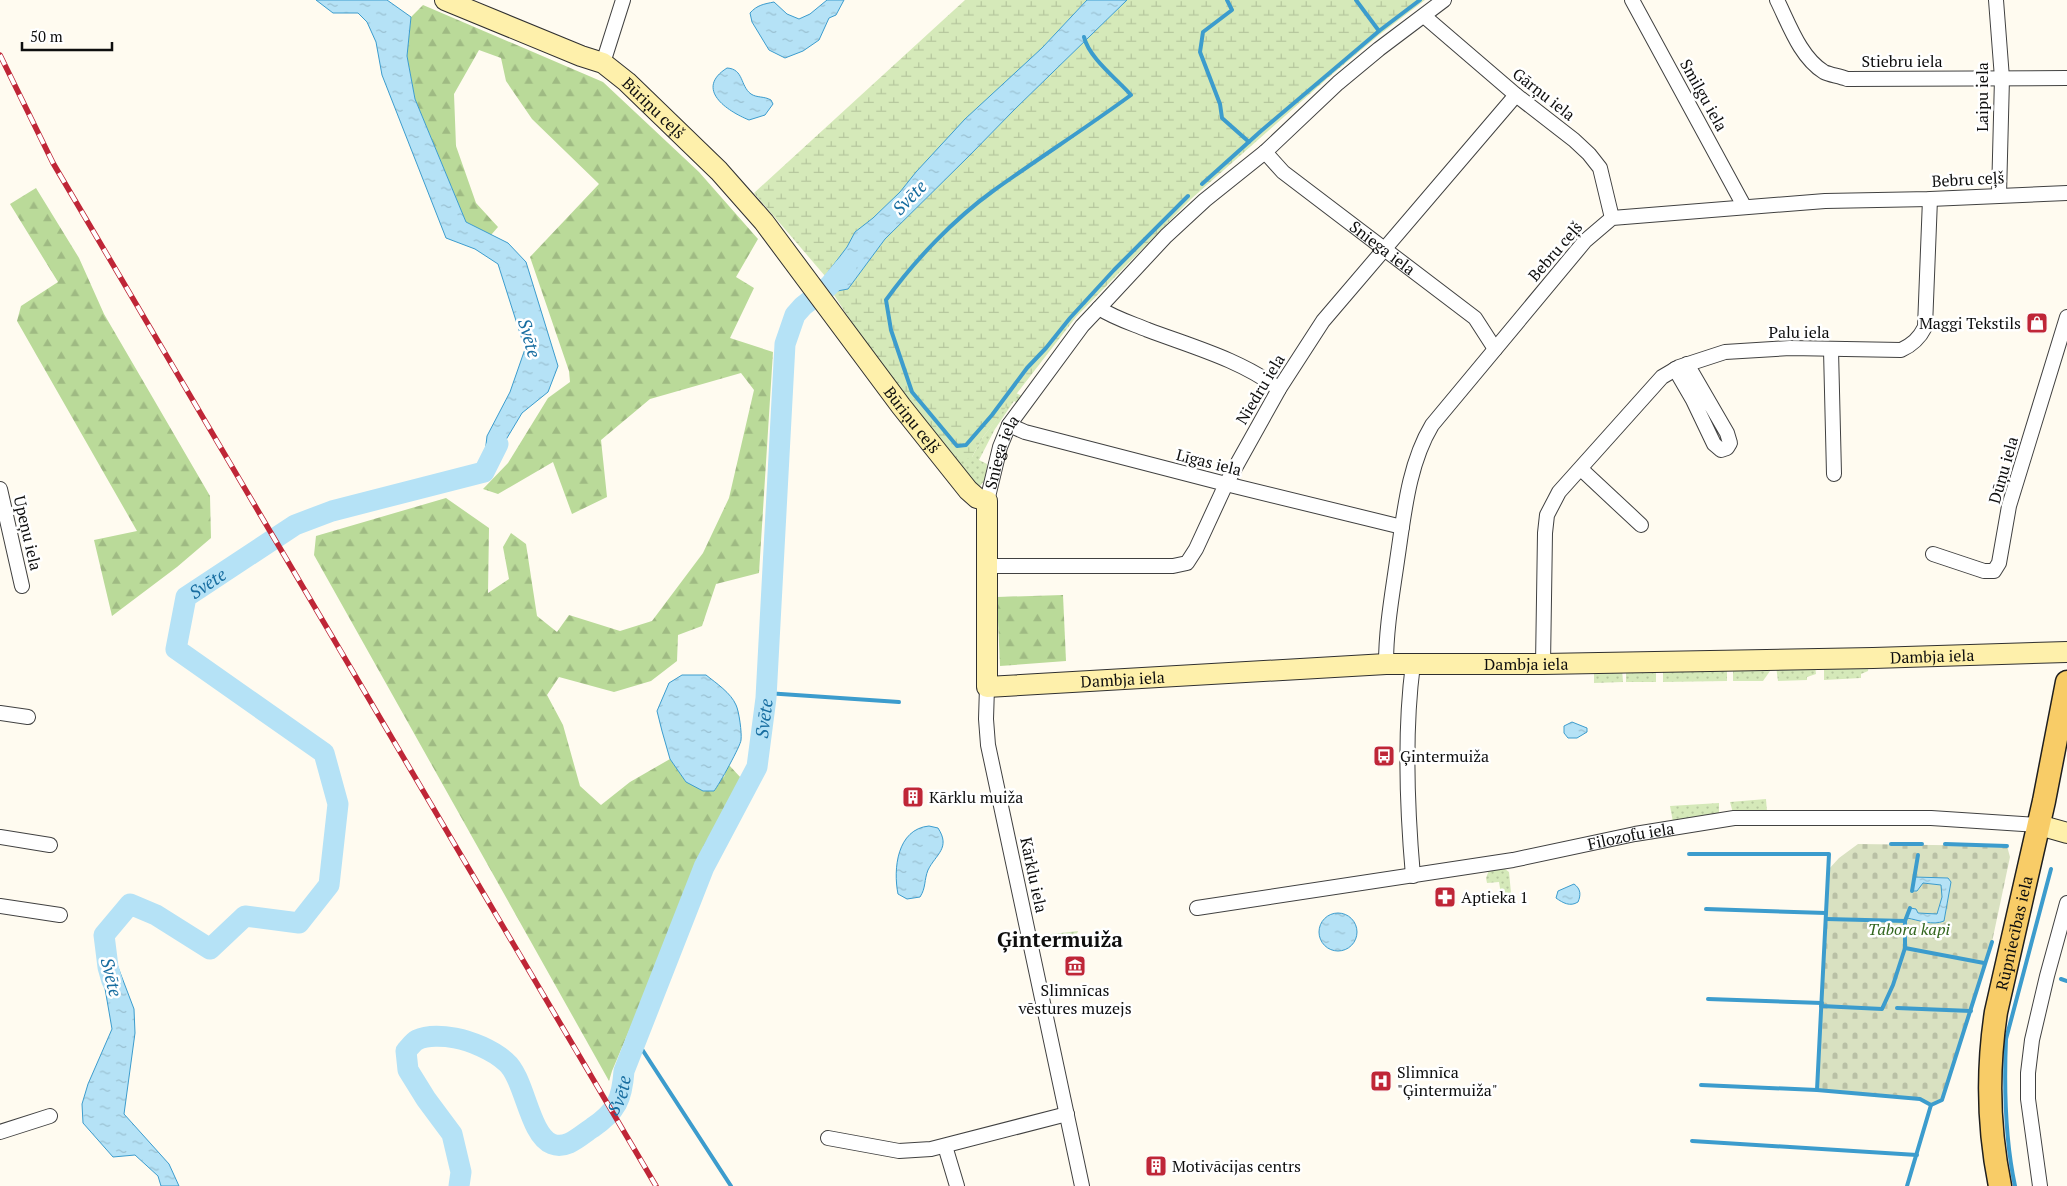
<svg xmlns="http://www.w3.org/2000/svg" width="2067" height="1186" font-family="'PT Serif',serif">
<defs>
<pattern id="grass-dots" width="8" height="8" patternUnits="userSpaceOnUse" patternTransform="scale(1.25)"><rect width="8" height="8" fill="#d5e9b9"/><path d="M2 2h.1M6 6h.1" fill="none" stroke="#b6c79e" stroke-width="1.8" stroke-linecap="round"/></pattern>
<pattern id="forest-firs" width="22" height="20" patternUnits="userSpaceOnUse" patternTransform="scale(1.25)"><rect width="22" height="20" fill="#bada99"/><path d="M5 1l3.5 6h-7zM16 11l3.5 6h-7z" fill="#9fba83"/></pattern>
<pattern id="wetland-marsh" width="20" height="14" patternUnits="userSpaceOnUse" patternTransform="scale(1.25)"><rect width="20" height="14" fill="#d5e9b9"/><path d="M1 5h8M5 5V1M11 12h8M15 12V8" fill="none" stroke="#b6c79e"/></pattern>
<pattern id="cemetery-stones" width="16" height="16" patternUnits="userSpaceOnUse" patternTransform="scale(1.25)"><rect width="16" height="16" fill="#d9e1c1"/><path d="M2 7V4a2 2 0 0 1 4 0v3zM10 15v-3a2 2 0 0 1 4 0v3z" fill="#b9c0a5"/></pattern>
<pattern id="water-ripples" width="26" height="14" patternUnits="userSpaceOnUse" patternTransform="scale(1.25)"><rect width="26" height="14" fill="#b5e2f6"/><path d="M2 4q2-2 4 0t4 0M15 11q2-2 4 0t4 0" fill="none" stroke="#9ac1d2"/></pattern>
</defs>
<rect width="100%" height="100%" fill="#fffbf0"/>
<g fill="url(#grass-dots)">
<polygon points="1016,393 1022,396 1017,403 1014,401 995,429 979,460 987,464 986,479 980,486 975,486 948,452 972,457 983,437"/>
<polygon points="1869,662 1868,671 1861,674 1861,678 1824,680 1824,666"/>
<polygon points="1770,664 1770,671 1763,681 1733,681 1733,667"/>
<polygon points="1776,666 1815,666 1816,674 1807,677 1807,680 1778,681"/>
<polygon points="1626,668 1656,669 1656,682 1626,682"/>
<polygon points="1663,668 1727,669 1727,681 1663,682"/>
<polygon points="1594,669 1622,669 1623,682 1594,683"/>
<polygon points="1766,799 1767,812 1733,813 1730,802"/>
<polygon points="1719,803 1719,813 1673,822 1670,806"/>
<polygon points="1502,867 1509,872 1511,893 1506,897 1501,894 1499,882 1487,883 1486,878 1489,870"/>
<polygon points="1078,931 1074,942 1063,947 1051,944 1044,935"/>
</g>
<g fill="url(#forest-firs)">
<polygon points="423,5 603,82 699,172 758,239 736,277 754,288 730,338 773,352 759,573 716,584 702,626 678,635 677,661 651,681 614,692 559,677 547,695 563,725 580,786 601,805 630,782 670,759 686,782 724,777 728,764 741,778 718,821 612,1071 609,1081 314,555 316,536 446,498 489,528 488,593 509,579 503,547 511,533 526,544 537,616 557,632 569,615 620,631 652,621 703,553 729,498 754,390 741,373 650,399 601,440 607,497 572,514 553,462 498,494 483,489 508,463 548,398 570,382 569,371 530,257 599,184 532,119 506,81 501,58 479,50 454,94 456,146 476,203 498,227 491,235 466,222 415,99 407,56 411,17"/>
<polygon points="36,188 79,258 104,314 210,496 211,538 177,567 112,616 94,540 137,531 17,321 21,306 58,282 10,204"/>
<polygon points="1063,595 1066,661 1000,666 997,597"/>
</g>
<g fill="url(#wetland-marsh)">
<polygon points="965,0 1087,0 1042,48 916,172 900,192 873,218 855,232 847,247 825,276 754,193"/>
<path d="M1127 0H1425L1379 35 1329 77 1191 199 1076 317 983 437 972 457C961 462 957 461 948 452L874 356 832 292 848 289 885 239 970 155 1014 110Z"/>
</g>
<polygon fill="url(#cemetery-stones)" points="1858,844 2007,846 2010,857 1992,942 1942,1100 1931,1105 1920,1099 1817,1090 1828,870 1839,858"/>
<g fill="url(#water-ripples)" stroke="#3c9ccd">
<polygon points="316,0 387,0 411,17 407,56 415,99 466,222 508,243 526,262 558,366 548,392 522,413 489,468 483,471 487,436 510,392 525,349 498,264 475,249 446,238 382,75 376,42 367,22 358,13 333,13"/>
<path d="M827 0H844L836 15 829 18 819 40 803 51 785 58 769 50 752 22 750 13C757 5 764 4 774 2L787 14 799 19 810 14Z"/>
<polygon points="1087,0 1127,0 1014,110 970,155 885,239 848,289 832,292 824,283 825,276 847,247 855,232 873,218 900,192 916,172 965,119 1042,48"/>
<path d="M727 68C744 69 740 86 751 94 757 98 764 96 771 100L773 104 765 115 749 120C727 111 694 89 727 68Z"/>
<path d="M682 675H706C716 683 731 693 736 705 739 711 742 733 741 740 741 745 719 785 714 791H703L686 782 670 759 662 731 657 711 669 683Z"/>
<polygon points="1572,722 1587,728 1587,732 1577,738 1568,738 1564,733 1564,726"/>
<path d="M929 826 938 828C951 848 936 854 928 870 924 880 926 888 920 897L907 899 898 894C893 869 897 829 929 826Z"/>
<path d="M1914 877 1948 878 1951 882 1944 921C1933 926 1918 920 1907 918L1910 908 1916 909 1918 913 1937 914 1942 897 1941 885 1923 883 1917 891H1912Z"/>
<path d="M1574 884C1581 889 1581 895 1578 902 1570 907 1563 903 1556 898L1558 891Z"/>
<circle cx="1338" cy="932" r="19"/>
<polygon points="99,954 113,954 134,1009 135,1033 124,1114 169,1164 179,1186 161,1186 158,1176 135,1155 113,1157 83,1123 82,1104 88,1084 112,1029"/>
</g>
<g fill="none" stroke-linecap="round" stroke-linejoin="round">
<g stroke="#3c9ccd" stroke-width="4">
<polyline points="1227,0 1232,10 1203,32 1200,52 1220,104 1222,118 1249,142"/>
<polyline points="1356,0 1379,31"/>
<path d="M1084 37C1089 58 1117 79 1131 95 1086 128 1039 158 993 191 954 219 914 261 886 300L891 330 912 392 957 446 966 445 992 415 1027 368 1046 348 1070 318 1114 270 1188 196"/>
<polyline points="1202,184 1261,131 1379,31 1420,0"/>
<polyline points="766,693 899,702"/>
<polyline points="1891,844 1922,844"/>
<polyline points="1945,844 2007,846"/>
<polyline points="1689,854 1829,854 1817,1090 1920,1099 1931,1105 1907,1186"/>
<polyline points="1912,891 1918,855"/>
<polyline points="1706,909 1826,913"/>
<polyline points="1826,919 1905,921"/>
<polyline points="1905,948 1984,963"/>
<polyline points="2061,979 2067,981"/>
<polyline points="1708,999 1822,1003"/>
<polyline points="1821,1006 1882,1009 1893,985 1905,948 1905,921 1910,908"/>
<polyline points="1897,1008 1971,1011"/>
<polyline points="636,1040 731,1186"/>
<polyline points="1701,1085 1817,1090"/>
<polyline points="1931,1105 1942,1100 1992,942"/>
<polyline points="1692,1141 1917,1155"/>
<path d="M2015 1186C2005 1139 2004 1087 2006 1039L2051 869"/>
</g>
<g stroke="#b5e2f6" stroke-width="21">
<path id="s1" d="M112 981 108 967 104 935 130 904 156 915 210 949 245 916 299 923 329 885 338 804 324 753 176 649 186 597 295 525 332 511 484 472 498 444"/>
<path id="s2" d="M459 1186 461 1172 452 1134 426 1099 408 1070 406 1051C409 1048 413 1042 417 1040 427 1035 444 1036 455 1038 471 1041 493 1050 506 1062 525 1078 529 1135 552 1144 567 1150 581 1135 592 1128 617 1111 622 1099 624 1071L704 867 757 767 766 698 785 344 795 315 803 306 829 286 846 266"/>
</g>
<g stroke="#414141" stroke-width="16">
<g id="street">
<polyline points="1632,0 1744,206"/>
<path d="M1777 0C1789 24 1800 57 1824 72 1830 75 1840 76 1847 79L2067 78"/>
<polyline points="1996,0 2002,78 1999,195"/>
<polyline points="1424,16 1516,95 1574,140 1589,154 1600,168 1612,218"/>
<polyline points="603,63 623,0"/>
<path id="s3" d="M1265 152 1283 172 1475 318 1495 349"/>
<path d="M1099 308C1114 318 1131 323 1148 330 1193 347 1241 360 1279 389"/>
<polyline points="1831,350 1834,474"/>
<polyline points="1675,369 1693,400 1714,444 1721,450 1727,448 1730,443 1727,433 1687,364"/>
<polyline points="1009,425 1025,432 1226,484 1402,527"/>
<polyline points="1581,469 1641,525"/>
<polyline points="0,489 22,586"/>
<path id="s4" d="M987 501 1000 447 1009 425 1082 326 1099 308 1166 236 1205 200 1265 152 1338 83 1379 49 1444 0"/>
<polyline points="1933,554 1984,571 1994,571 1999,563 2009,506 2067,317"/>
<polyline points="987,566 1173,566 1187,563 1196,549 1226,484 1279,389 1323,321 1516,95"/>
<path d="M1386 664C1386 629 1392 596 1397 561 1404 515 1408 465 1432 425L1585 241 1612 218 1825 201 1930 199 2067 193"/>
<path d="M1543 664 1545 533 1547 515 1559 492 1662 377 1679 367 1725 352 1790 348 1901 350C1912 345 1919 339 1925 327L1930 199"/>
<polyline points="987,687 986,719 988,745 1082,1186"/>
<polyline points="0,713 28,717"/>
<polyline points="0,837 50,845"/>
<path d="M1413 876C1407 808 1404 732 1413 664"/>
<polyline points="0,906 60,915"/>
<path id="s5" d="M1197 908 1513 860 1635 834 1734 818H1931L2039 825"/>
<polyline points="0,1132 50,1116"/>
<polyline points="828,1138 899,1151 931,1149 1067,1114"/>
<polyline points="945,1146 957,1186"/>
<polyline points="2040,1186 2028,1099 2028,1073 2032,1040 2047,976 2067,903"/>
</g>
</g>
<g stroke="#303030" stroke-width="22">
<g id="secondary">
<path id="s6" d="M445 0 581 56 603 63 627 82 719 171 764 222 901 406 968 490 977 498 987 501V687L1386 664H1543L1873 658 2067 652"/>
<polyline points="2039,825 2067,833"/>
</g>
</g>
<g stroke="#1f1f1f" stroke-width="25">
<g id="primary">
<path id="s7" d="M2000 1186C1988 1127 1987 1071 1996 1012L2044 801 2067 682"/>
</g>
</g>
<use href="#street" stroke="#fff" stroke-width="14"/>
<use href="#secondary" stroke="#fef0ab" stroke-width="20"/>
<use href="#primary" stroke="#f8cc67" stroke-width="22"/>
<g stroke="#bf2637" stroke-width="5.5">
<polyline id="rail" points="0,55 53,163 656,1186"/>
</g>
<use href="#rail" stroke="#fff" stroke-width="4" stroke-dasharray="11" stroke-linecap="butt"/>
</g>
<defs>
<g id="shop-square" transform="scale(1.125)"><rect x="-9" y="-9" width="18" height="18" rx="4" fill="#bf2637" stroke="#fff"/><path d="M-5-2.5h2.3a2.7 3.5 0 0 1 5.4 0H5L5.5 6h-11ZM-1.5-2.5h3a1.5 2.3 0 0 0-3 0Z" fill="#fff"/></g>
<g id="bus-square" transform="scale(1.125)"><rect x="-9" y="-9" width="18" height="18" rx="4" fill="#bf2637" stroke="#fff"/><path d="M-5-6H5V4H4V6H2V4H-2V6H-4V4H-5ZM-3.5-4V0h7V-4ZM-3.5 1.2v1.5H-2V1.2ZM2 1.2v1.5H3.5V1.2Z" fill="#fff"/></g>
<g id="building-square" transform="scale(1.125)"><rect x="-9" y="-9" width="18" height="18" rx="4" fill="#bf2637" stroke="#fff"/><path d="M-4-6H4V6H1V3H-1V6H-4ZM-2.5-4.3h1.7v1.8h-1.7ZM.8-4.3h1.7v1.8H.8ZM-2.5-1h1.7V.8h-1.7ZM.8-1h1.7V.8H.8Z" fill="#fff"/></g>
<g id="pharmacy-square" transform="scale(1.125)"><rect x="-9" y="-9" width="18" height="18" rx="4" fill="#bf2637" stroke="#fff"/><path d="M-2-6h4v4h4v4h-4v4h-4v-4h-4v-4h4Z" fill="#fff"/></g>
<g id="museum-square" transform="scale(1.125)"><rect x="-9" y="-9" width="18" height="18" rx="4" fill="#bf2637" stroke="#fff"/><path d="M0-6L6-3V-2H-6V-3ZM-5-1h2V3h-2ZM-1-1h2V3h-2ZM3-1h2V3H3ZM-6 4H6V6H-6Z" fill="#fff"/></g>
<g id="hospital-square" transform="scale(1.125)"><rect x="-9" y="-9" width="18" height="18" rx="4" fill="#bf2637" stroke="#fff"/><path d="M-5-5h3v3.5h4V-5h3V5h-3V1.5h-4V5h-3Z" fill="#fff"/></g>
</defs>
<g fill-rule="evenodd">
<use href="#shop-square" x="2037" y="323"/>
<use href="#bus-square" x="1384" y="756"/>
<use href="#building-square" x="913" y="797"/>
<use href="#pharmacy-square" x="1445" y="897"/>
<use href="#museum-square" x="1075" y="966"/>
<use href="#hospital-square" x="1381" y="1081"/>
<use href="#building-square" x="1156" y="1166"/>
</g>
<g text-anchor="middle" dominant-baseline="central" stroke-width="5" stroke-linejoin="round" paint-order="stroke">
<g font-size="16" fill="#0e0e0e" stroke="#fff">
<text x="1902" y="61">Stiebru iela</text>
<text transform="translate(1544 94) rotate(38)">Gārņu iela</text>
<text transform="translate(1704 95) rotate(61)">Smilgu iela</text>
<text transform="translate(1982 97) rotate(-90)">Laipu iela</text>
<text stroke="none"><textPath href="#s6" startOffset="238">Būriņu ceļš</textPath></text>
<text transform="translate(1968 179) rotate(-3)">Bebru ceļš</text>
<text stroke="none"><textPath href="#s3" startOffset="152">Sniega iela</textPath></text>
<text transform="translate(1555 251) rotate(-49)">Bebru ceļš</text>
<text x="1799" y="332">Palu iela</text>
<text transform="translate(1260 389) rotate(-59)">Niedru iela</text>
<text stroke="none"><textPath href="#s6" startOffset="644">Būriņu ceļš</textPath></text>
<text stroke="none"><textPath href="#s4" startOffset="51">Sniega iela</textPath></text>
<text transform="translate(1209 462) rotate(14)">Līgas iela</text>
<text transform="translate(2003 470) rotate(-74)">Dūņu iela</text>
<text transform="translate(28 533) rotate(77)">Upeņu iela</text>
<text stroke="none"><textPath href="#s6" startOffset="1888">Dambja iela</textPath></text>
<text stroke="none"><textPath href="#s6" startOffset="1482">Dambja iela</textPath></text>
<text stroke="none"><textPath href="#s6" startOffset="1078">Dambja iela</textPath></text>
<text stroke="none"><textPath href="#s5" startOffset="440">Filozofu iela</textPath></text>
<text transform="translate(1034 875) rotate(78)">Kārklu iela</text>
<text stroke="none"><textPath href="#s7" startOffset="256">Rūpniecības iela</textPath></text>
</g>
<g font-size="16" fill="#0e0e0e" stroke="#fff" text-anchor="start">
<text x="2021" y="323" text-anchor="end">Maggi Tekstils</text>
<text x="1400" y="756">Ģintermuiža</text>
<text x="929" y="797">Kārklu muiža</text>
<text x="1461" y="897">Aptieka 1</text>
<text x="1075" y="990" text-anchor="middle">Slimnīcas<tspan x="1075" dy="18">vēstures muzejs</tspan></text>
<text x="1397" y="1072">Slimnīca<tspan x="1397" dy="18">"Ģintermuiža"</tspan></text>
<text x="1172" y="1166">Motivācijas centrs</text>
</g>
<g font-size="16" font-style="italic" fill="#32661e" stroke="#fff">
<text x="1909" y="929">Tabora kapi</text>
</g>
<g font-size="18" font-style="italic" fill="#176da0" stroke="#fff">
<text transform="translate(909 197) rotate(-46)">Svēte</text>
<text transform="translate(530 338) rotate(74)">Svēte</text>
<text stroke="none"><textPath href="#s1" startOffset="724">Svēte</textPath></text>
<text stroke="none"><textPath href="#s2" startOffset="852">Svēte</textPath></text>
<text transform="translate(112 977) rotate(76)">Svēte</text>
<text stroke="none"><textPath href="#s2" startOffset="446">Svēte</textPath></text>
</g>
<g font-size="21" font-weight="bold" fill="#0e0e0e" stroke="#fff">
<text x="1060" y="939">Ģintermuiža</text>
</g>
</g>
<path d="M22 42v8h90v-8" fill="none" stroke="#0e0e0e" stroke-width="2.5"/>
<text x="30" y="42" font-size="15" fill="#0e0e0e" stroke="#ffffff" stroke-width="4" paint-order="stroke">50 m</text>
</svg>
